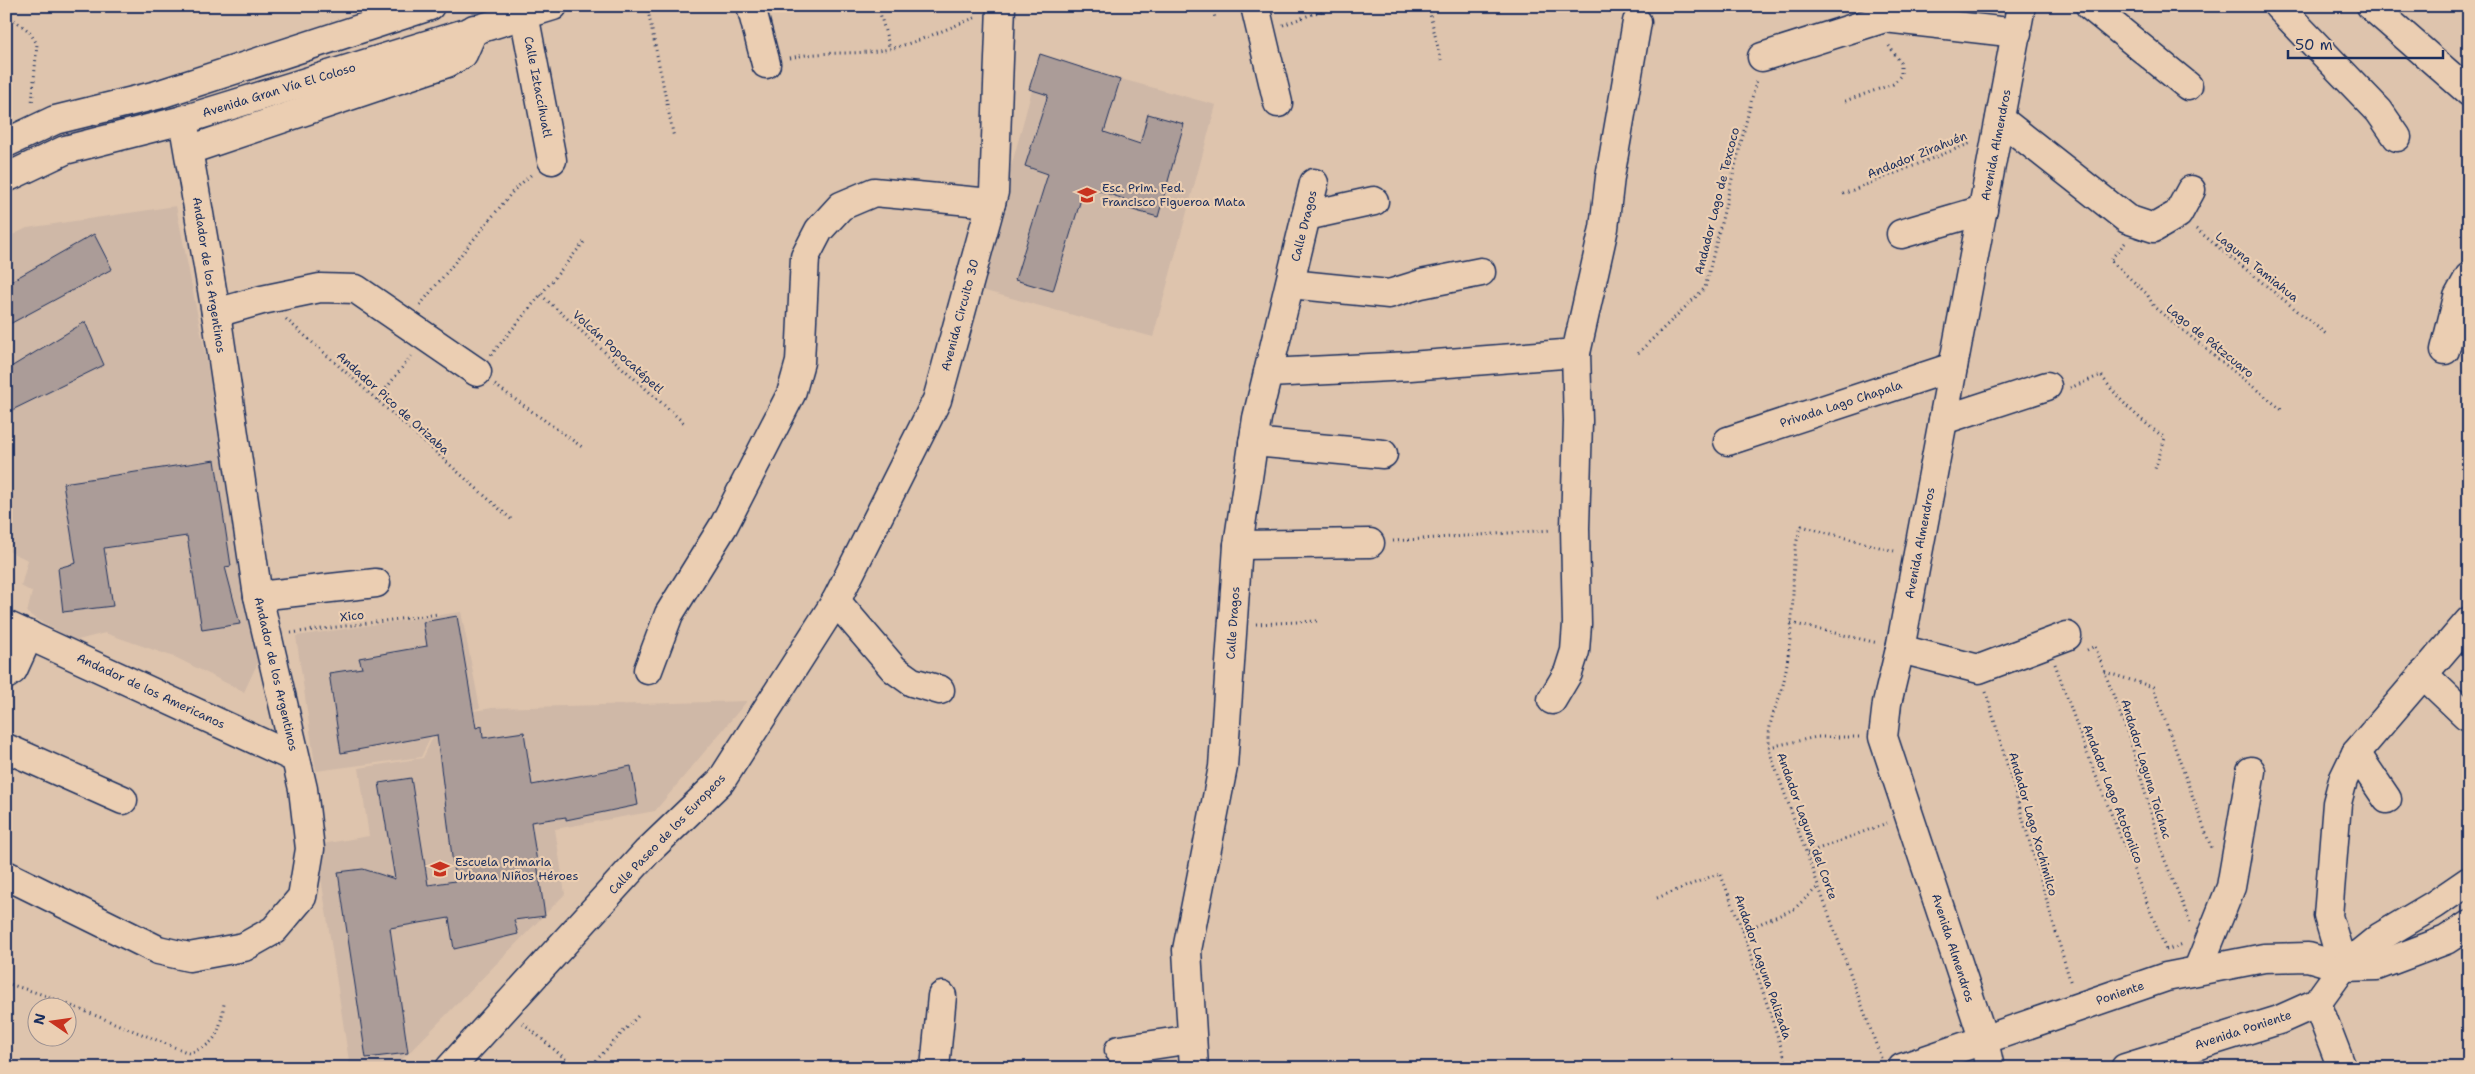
<svg xmlns="http://www.w3.org/2000/svg" width="2475" height="1074" font-family="'Shantell Sans',sans-serif">
<rect width="100%" height="100%" fill="#dec4ad"/>
<filter id="ink" filterUnits="userSpaceOnUse"><feTurbulence type="fractalNoise" baseFrequency=".02" numOctaves="2"/><feDisplacementMap in="SourceGraphic" scale="10" xChannelSelector="R" yChannelSelector="G"/><feConvolveMatrix kernelMatrix="1 2 1 2 8 2 1 2 1" color-interpolation-filters="sRGB"/></filter>
<g filter="url(#ink)">
<g fill="#cfb8a7">
<polygon points="1041,57 1216,105 1153,337 978,289"/>
<polygon points="176,206 216,408 259,660 244,692 177,658 105,633 74,641 27,613 32,592 21,586 28,560 6,550 6,238 27,228"/>
<polygon points="461,612 480,708 441,715 421,757 316,771 296,636"/>
<polygon points="747,701 655,811 555,829 565,894 394,1068 350,1068 316,845 369,836 359,768 423,758 443,716 492,708"/>
</g>
<g fill="#ab9c98" stroke="#1b2f5e">
<polygon points="1040,54 1120,80 1104,132 1140,144 1148,114 1184,124 1158,217 1122,207 1124,199 1085,186 1053,291 1015,280 1048,174 1025,166 1048,95 1029,89"/>
<polygon points="94,234 112,269 6,326 6,284"/>
<polygon points="85,322 104,365 6,413 6,370"/>
<polygon points="215,460 231,566 225,567 240,624 202,630 187,536 104,548 113,606 63,612 58,568 76,563 63,483"/>
<polygon points="457,616 476,728 482,726 483,738 524,732 532,785 631,766 638,805 566,820 566,817 531,822 545,916 514,920 518,934 454,949 449,918 390,928 408,1053 366,1058 338,872 363,869 395,879 379,783 411,778 428,885 455,881 437,735 341,753 329,673 362,668 359,658 427,646 423,622"/>
</g>
<g fill="none" stroke-linecap="round" stroke-linejoin="round">
<g stroke="#1b2f5e" stroke-width="31">
<g id="minor">
<polyline points="751,6 766,64"/>
<polyline points="1255,6 1278,103"/>
<polyline points="2090,6 2188,86"/>
<polyline points="2278,6 2379,111 2397,137"/>
<polyline points="2371,6 2469,92"/>
<polyline points="524,14 552,160"/>
<polyline points="1762,57 1885,18 2017,33"/>
<polyline points="2000,119 2127,219 2154,228 2178,214 2191,190"/>
<polyline points="189,150 447,63 463,54 474,29"/>
<polyline points="1306,216 1374,201"/>
<polyline points="1901,234 1983,210"/>
<polyline points="1290,284 1389,294 1421,284 1481,272"/>
<polyline points="216,313 262,300 320,288 356,289 477,372"/>
<polyline points="2445,350 2458,297 2469,277"/>
<polyline points="1268,373 1410,366 1576,353"/>
<polyline points="1943,420 2047,386"/>
<polyline points="1728,441 1953,367"/>
<polyline points="1253,442 1383,454"/>
<polyline points="1238,545 1370,543"/>
<polyline points="258,596 376,583"/>
<polyline points="836,601 894,669 912,682 940,690"/>
<polyline points="6,625 295,758"/>
<polyline points="1900,649 1979,669 2067,636"/>
<polyline points="648,670 669,614 724,525 791,394 800,362 805,257 819,230 841,206 874,192 991,203"/>
<polyline points="2423,674 2466,715"/>
<polyline points="6,675 13,670 29,635"/>
<polyline points="1552,700 1568,673 1575,651 1577,624 1575,528 1578,421 1576,353 1604,228 1610,177 1637,22"/>
<polyline points="6,748 123,800"/>
<polyline points="2356,753 2387,799"/>
<polyline points="6,875 158,950 189,957 244,947 274,930 302,897 310,849 303,789 258,596 216,313 183,120"/>
<polyline points="2343,967 2328,916 2337,803 2343,780 2356,753 2469,621"/>
<polyline points="2198,969 2231,887 2251,771"/>
<polyline points="2317,1003 2342,1068"/>
<polyline points="1119,1050 1192,1039"/>
<polyline points="450,1068 647,852 721,781 836,601 937,400 994,192 1001,6"/>
<polyline points="935,1068 942,996"/>
<polyline points="1194,1068 1187,950 1223,767 1238,545 1257,418 1314,183"/>
<polyline points="1902,1068 2166,977 2264,958 2308,957 2343,967 2377,966 2446,940 2469,925"/>
<polyline points="1990,1068 1984,1041 1883,737 1887,703 1900,649 2021,6"/>
<polyline points="2125,1068 2279,1020 2317,1003 2343,967 2380,937 2434,905 2469,881"/>
</g>
</g>
<g stroke="#1b2f5e" stroke-width="31">
<g id="major">
<polyline points="6,143 55,120 157,95 430,6"/>
<polyline points="6,178 65,150 183,120 553,6"/>
</g>
</g>
<g stroke="#1b2f5e" stroke-width="3" stroke-dasharray="1 4" stroke-linecap="butt">
<polyline points="647,6 674,138"/>
<polyline points="878,6 890,49"/>
<polyline points="1212,6 1215,18"/>
<polyline points="1428,6 1441,60"/>
<polyline points="6,14 29,31 37,44 32,104"/>
<polyline points="1283,25 1334,6"/>
<path d="M790 58C822 50 856 56 889 49 919 42 948 28 977 17"/>
<polyline points="1845,101 1893,84 1901,75 1901,63 1887,43"/>
<polyline points="1843,194 1971,143"/>
<polyline points="2196,229 2326,334"/>
<polyline points="2125,243 2110,260 2147,294 2154,307 2282,410"/>
<polyline points="541,295 684,423"/>
<polyline points="420,305 514,190 533,173"/>
<polyline points="286,319 512,520"/>
<polyline points="1638,353 1705,288 1757,78"/>
<polyline points="491,355 584,242"/>
<polyline points="495,385 582,447"/>
<path d="M2070 388 2101 375C2118 400 2140 420 2165 438L2154 472"/>
<polyline points="377,400 412,355"/>
<polyline points="1393,541 1552,530"/>
<polyline points="1791,623 1878,643"/>
<polyline points="1256,624 1318,621"/>
<polyline points="291,633 438,614"/>
<polyline points="2087,650 2095,646 2130,740 2164,858 2190,922"/>
<polyline points="2055,664 2088,756 2166,950"/>
<polyline points="2105,672 2153,687 2212,850"/>
<polyline points="1986,692 2071,984"/>
<polyline points="1769,747 1817,737 1860,737"/>
<polyline points="1807,853 1887,823"/>
<polyline points="1657,898 1720,873 1743,931 1788,1068"/>
<polyline points="1743,931 1794,909 1819,886"/>
<polyline points="2166,950 2183,944"/>
<path d="M6 983 47 996 189 1053C218 1044 219 1033 224 1004"/>
<polyline points="523,1023 576,1068"/>
<path d="M1881 1058 1770 753C1765 716 1780 707 1785 675 1790 648 1792 621 1793 594 1794 571 1792 547 1802 526L1894 551"/>
<polyline points="589,1068 638,1016"/>
</g>
<use href="#minor" stroke="#ebceb2" stroke-width="28"/>
<use href="#major" stroke="#ebceb2" stroke-width="28"/>
</g>
</g>
<defs>
<g id="school-bare" transform="scale(1.5)"><path d="M0-5L7-2L0 1L-7-2ZM-4 1L0 2.5L4 1V4Q0 6-4 4Z" fill="#c8321e" stroke="#ebceb2" stroke-width="2.5" paint-order="stroke"/></g>
</defs>
<g fill-rule="evenodd">
<use href="#school-bare" x="1087" y="195"/>
<use href="#school-bare" x="440" y="869"/>
</g>
<g text-anchor="middle" dominant-baseline="central" stroke-width="4.5" stroke-linejoin="round" paint-order="stroke">
<g font-size="12" fill="#1b2f5e" stroke="#ebceb2">
<text transform="translate(538 87) rotate(79)">Calle Iztaccíhuatl</text>
<text transform="translate(279 90) rotate(-17)">Avenida Gran Vía El Coloso</text>
<text transform="translate(1996 145) rotate(-79)">Avenida Almendros</text>
<text transform="translate(1917 155) rotate(-22)">Andador Zirahuén</text>
<text transform="translate(1717 201) rotate(-76)">Andador Lago de Texcoco</text>
<text transform="translate(1304 226) rotate(-76)">Calle Dragos</text>
<text transform="translate(2257 267) rotate(39)">Laguna Tamiahua</text>
<text transform="translate(209 275) rotate(81)">Andador de los Argentinos</text>
<text transform="translate(960 315) rotate(-75)">Avenida Circuito 30</text>
<text transform="translate(2210 341) rotate(39)">Lago de Pátzcuaro</text>
<text transform="translate(618 352) rotate(42)">Volcán Popocatépetl</text>
<text transform="translate(393 403) rotate(42)">Andador Pico de Orizaba</text>
<text transform="translate(1841 404) rotate(-18)">Privada Lago Chapala</text>
<text transform="translate(1920 543) rotate(-79)">Avenida Almendros</text>
<text transform="translate(352 616) rotate(-7)">Xico</text>
<text transform="translate(1233 623) rotate(-86)">Calle Dragos</text>
<text transform="translate(276 674) rotate(77)">Andador de los Argentinos</text>
<text transform="translate(151 691) rotate(25)">Andador de los Americanos</text>
<text transform="translate(2146 769) rotate(73)">Andador Laguna Tolchac</text>
<text transform="translate(2113 794) rotate(69)">Andador Lago Atotonilco</text>
<text transform="translate(2033 824) rotate(74)">Andador Lago Xochimilco</text>
<text transform="translate(1807 826) rotate(70)">Andador Laguna del Corte</text>
<text transform="translate(667 834) rotate(-46)">Calle Paseo de los Europeos</text>
<text transform="translate(1953 948) rotate(72)">Avenida Almendros</text>
<text transform="translate(1763 967) rotate(71)">Andador Laguna Palizada</text>
<text transform="translate(2120 993) rotate(-19)">Poniente</text>
<text transform="translate(2243 1030) rotate(-18)">Avenida Poniente</text>
</g>
<g font-size="12" fill="#1b2f5e" stroke="#ebceb2" text-anchor="start">
<text x="1102" y="188">Esc. Prim. Fed.<tspan x="1102" dy="14">Francisco Figueroa Mata</tspan></text>
<text x="455" y="862">Escuela Primaria<tspan x="455" dy="14">Urbana Niños Héroes</tspan></text>
</g>
</g>
<rect width="2475" height="1074" fill="none" stroke="#ebceb2" stroke-width="25"/>
<rect x="12" y="12" width="2450" height="1049" fill="none" stroke="#1b2f5e" stroke-width="2" filter="url(#ink)"/>
<g transform="translate(52 1022) rotate(283)"><circle r="24" fill="#ebceb2" stroke="#988e90"/>
<path d="M0-4L9 19L0 12L-9 19Z" fill="#c8321e"/>
<text y="-8" font-size="14" font-weight="bold" text-anchor="middle" fill="#1b2f5e">N</text>
</g>
<path d="M2288 50v8h155v-8" fill="none" stroke="#1b2f5e" stroke-width="2.5"/>
<text x="2295" y="50" font-size="15" fill="#1b2f5e" stroke="#ebceb2" stroke-width="4" paint-order="stroke">50 m</text>
</svg>
